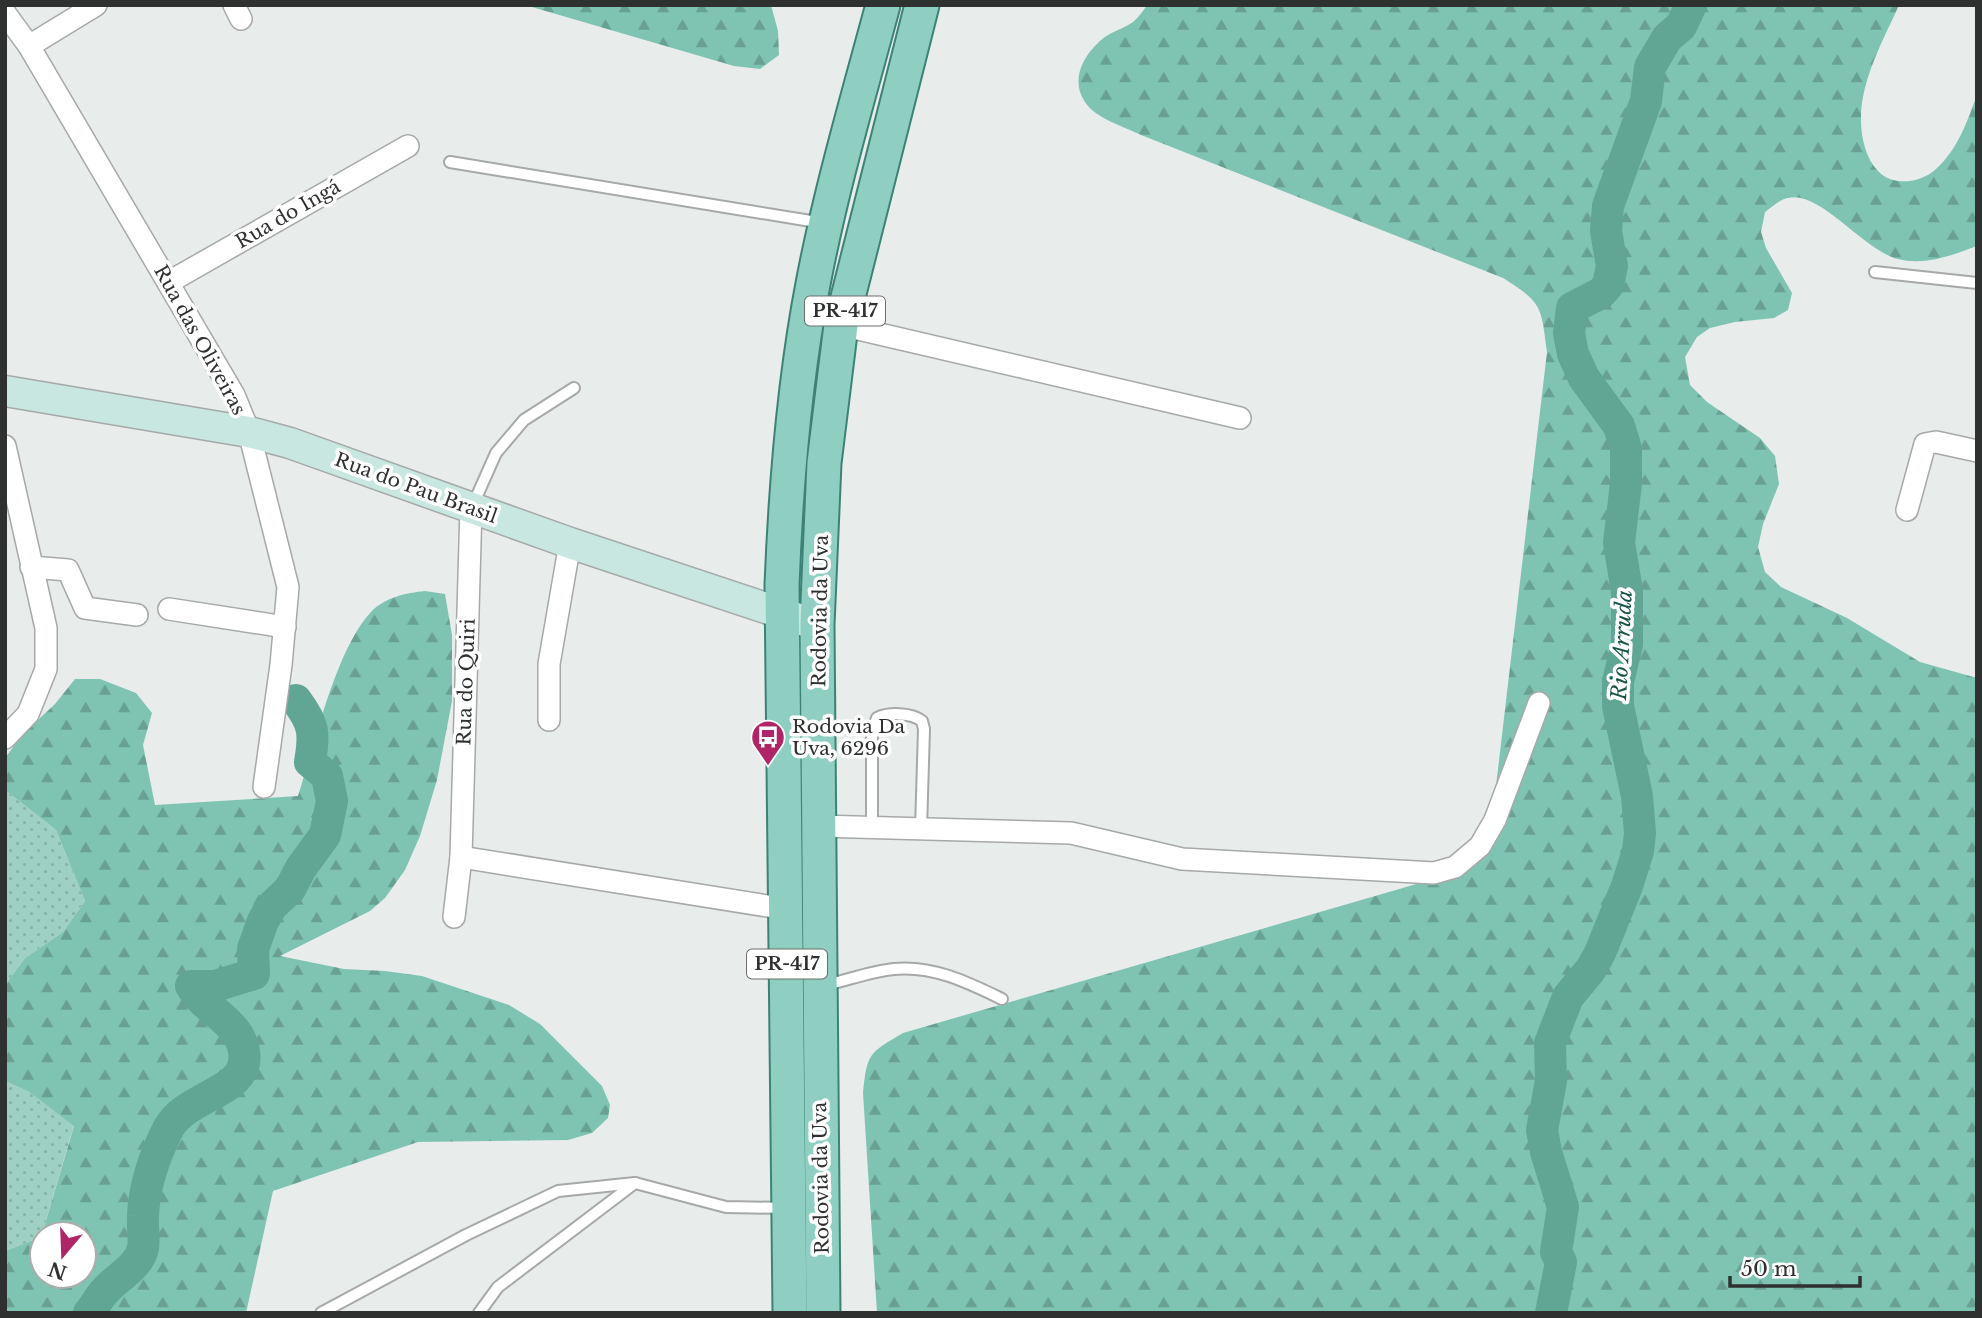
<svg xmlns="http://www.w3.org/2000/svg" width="1982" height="1318" font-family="'Libre Baskerville',serif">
<defs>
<pattern id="grass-dots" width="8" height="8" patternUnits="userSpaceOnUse" patternTransform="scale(1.75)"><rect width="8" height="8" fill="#9ed1c3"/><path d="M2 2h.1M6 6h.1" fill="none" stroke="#88b4a8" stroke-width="1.8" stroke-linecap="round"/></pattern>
<pattern id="forest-firs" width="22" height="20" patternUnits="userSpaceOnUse" patternTransform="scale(1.75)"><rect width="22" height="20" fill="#7fc4b3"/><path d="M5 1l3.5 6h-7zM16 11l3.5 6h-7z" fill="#68a092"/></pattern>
</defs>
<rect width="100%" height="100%" fill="#e8eceb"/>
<g fill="url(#grass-dots)">
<polygon points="5,790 56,830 85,901 63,932 25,958 5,985"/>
<polygon points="5,1081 29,1092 74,1125 41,1237 5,1251"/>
</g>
<g fill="url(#forest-firs)">
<polygon points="525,5 771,5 778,31 779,55 760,69 734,66"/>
<path d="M1147 5H1899C1883 41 1860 81 1861 121 1861 137 1866 159 1878 171 1893 187 1921 183 1936 169 1958 149 1967 122 1977 95V246C1952 255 1926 266 1898 259 1864 251 1820 190 1788 198 1780 199 1771 208 1765 212L1761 232 1766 248 1792 293 1788 310 1774 318 1735 322 1710 328 1697 337 1685 357 1690 385 1707 402 1760 438 1775 456 1779 484 1763 524 1758 547 1765 572 1781 587 1847 618 1920 662 1977 678V1313H877L863 1093C867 1053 869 1053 903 1033L1413 885 1449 872 1490 823 1496 786 1547 352C1541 307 1543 303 1503 278L1141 135C1123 126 1096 119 1085 102 1069 79 1085 52 1105 37 1113 31 1125 28 1133 22 1138 18 1143 11 1147 5Z"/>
<path d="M425 591 445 594 452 635V701L437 780 420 836 405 870 385 898 370 911 280 956 344 969 385 971 422 976 509 1005 540 1024 602 1086 610 1105 608 1118 592 1133 568 1140 418 1142 273 1191 246 1313H5V1251L41 1237 42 1234V1276H84V1234H42L74 1126 29 1092 5 1081V985L25 958 63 932 85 901 56 830 5 790V758L23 734 55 704 75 679H100L136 693 152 713 143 745 155 805 298 796C314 745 336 649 371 612 385 597 406 593 425 591Z"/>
</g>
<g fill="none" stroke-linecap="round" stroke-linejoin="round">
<g stroke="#61a695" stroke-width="32">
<path d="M89 1313C95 1306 99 1297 105 1291 117 1277 139 1267 143 1248 145 1238 142 1226 143 1216 144 1187 155 1155 168 1129 187 1093 251 1094 244 1051 240 1022 204 1010 191 986H215L254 974 253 949 263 921 271 907 290 889 301 868 325 835 332 801 327 776 310 762C315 733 314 724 296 700"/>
<polyline points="1551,1313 1561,1262 1556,1252 1563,1207 1546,1152 1542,1130 1551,1081 1550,1043 1568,997 1591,969 1600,953 1627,886 1638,851 1640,833 1637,796 1618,706 1618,682 1627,644 1627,591 1619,543 1626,483 1626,449 1619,426 1584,378 1573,354 1569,333 1572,308 1601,293 1608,285 1612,266 1606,231 1608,206 1646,101 1650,67 1667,38 1681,26 1691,5"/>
</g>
<g stroke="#a6a9a8" stroke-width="14">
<g id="lane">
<polyline points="450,162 823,223"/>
<polyline points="1875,272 1977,283"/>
<polyline points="472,507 496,453 524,420 574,388"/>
<path d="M872 828V732L877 718C889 712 912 713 922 721L924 729 921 829"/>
<path d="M826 985C848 980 872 971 894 969 933 965 969 983 1002 999"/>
<polyline points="321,1313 466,1235 558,1191 635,1183 726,1207 786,1208"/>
<polyline points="479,1313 498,1287 635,1183"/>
</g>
</g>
<g stroke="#a6a9a8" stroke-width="24">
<g id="street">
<polyline points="234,5 241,19"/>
<polyline points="5,13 29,46 234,395 249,432 288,587 281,665 264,787"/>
<polyline points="29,46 96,5"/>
<polyline points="169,282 408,146"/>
<polyline points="841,325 1240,418"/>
<polyline points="5,446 46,628 46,669 28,714 5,738"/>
<polyline points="1907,510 1925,444 1936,442 1977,451"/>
<polyline points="31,567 68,570 85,608 137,615"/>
<polyline points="169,609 285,627"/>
<polyline points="549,720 549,664 570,543"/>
<polyline points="818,826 1071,833 1182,859 1434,873 1455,867 1480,846 1495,820 1539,703"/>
<polyline points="461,857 786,909"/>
<polyline points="454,917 461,857 471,507"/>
</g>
</g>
<g stroke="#a6a9a8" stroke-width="33">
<polyline id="secondary" points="5,391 249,432 290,443 570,543 817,625"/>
</g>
<g stroke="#3d8374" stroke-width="37">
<g id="primary">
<path d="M790 1313 782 585C786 484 794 383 813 284 831 189 858 98 883 5"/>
<polyline points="823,1313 817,625 824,463 841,325 922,5"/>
</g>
</g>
<use href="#lane" stroke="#fff" stroke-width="10"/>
<use href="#street" stroke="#fff" stroke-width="21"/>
<use href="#secondary" stroke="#c7e7e0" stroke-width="30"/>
<use href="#primary" stroke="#8fcfc1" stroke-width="33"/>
</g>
<defs>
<g id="bus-pin" transform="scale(1.75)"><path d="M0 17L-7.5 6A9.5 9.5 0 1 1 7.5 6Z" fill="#ae2568" stroke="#fff"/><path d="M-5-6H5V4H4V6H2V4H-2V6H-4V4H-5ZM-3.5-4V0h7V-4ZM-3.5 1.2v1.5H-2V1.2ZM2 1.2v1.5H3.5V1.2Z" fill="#fff"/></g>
</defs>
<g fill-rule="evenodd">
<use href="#bus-pin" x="768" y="737"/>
</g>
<g text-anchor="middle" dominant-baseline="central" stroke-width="7" stroke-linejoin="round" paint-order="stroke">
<g fill="#fff" stroke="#6d6e6e" stroke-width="2">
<rect x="805" y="296.5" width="80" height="29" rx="5"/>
<rect x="747" y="949.5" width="80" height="29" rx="5"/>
</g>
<g font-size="18" font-weight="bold" fill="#2f3030">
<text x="845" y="311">PR-417</text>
<text x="787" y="964">PR-417</text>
</g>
<g font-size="19" fill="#2f3030" stroke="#fff">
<text transform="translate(288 214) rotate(-30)">Rua do Ingá</text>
<text transform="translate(200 340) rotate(61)">Rua das Oliveiras</text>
<text transform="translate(416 488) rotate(20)">Rua do Pau Brasil</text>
<text transform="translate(820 611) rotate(-89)">Rodovia da Uva</text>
<text transform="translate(466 682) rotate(-88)">Rua do Quiri</text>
<text transform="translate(821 1178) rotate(-91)">Rodovia da Uva</text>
</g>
<g font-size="19" fill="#2f3030" stroke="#fff" text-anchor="start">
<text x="792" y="726">Rodovia Da<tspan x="792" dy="22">Uva, 6296</tspan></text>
</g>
<g font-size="21" font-style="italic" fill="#1a5448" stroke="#fff">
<text transform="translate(1622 645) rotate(-87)">Rio Arruda</text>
</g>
</g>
<rect width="1982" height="1318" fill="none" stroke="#2f3030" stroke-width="14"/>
<g transform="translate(63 1255) rotate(199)"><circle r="33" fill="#ffffff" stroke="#acacac" stroke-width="2"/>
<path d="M0-5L12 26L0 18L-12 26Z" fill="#ae2568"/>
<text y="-10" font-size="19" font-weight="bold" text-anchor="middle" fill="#2f3030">N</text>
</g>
<path d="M1730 1276v10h130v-10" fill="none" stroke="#2f3030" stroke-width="3.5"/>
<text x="1741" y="1276" font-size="21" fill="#2f3030" stroke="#ffffff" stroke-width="5" paint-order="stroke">50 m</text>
</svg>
